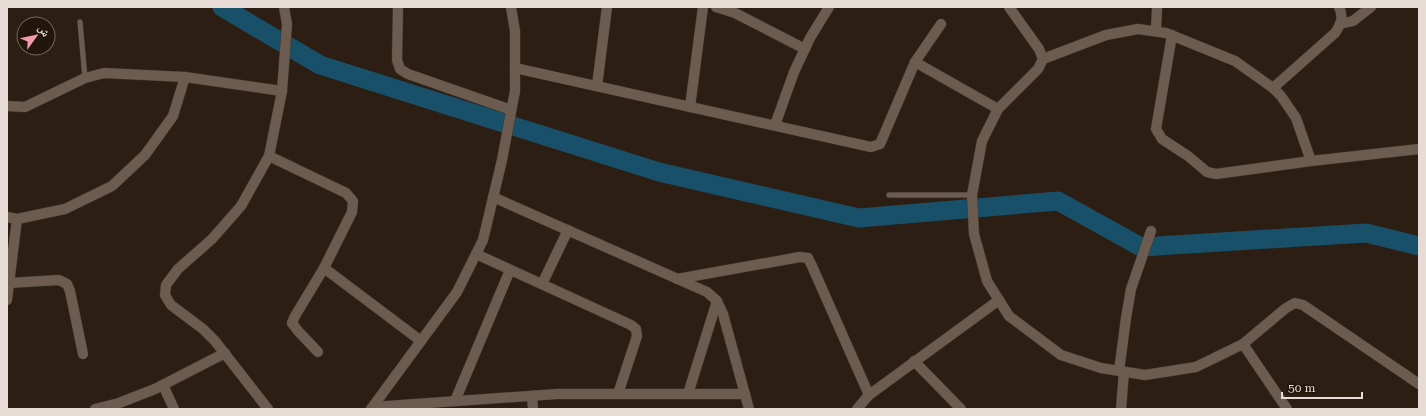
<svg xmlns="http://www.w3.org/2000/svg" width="1426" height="416" font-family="'Roboto Serif','Noto Naskh Arabic',serif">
<rect width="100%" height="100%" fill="#2c1e13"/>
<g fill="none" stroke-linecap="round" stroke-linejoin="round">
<polyline stroke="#195069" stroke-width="19" points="222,7 320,65 659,172 859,218 1058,201 1141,247 1366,233 1419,246"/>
<g stroke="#423730" stroke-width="6">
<g id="service">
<polyline points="80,22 85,78"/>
<polyline points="889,195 972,195"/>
</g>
</g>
<g stroke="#423730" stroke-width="11">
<g id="minor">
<polyline points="398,7 397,60 400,69 408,74 511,110"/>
<polyline points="716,7 735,13 805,49"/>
<polyline points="1009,7 1039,49 1043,59 1038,69 998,109 982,141 972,195 974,234 987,281 1009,316 1061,355 1101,368 1145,375 1196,367 1243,344 1286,308 1295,303 1303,305 1419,384"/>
<polyline points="1340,24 1353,21 1371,7"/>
<polyline points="1156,31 1157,7"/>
<polyline points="1172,35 1156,129 1162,139 1188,156 1207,172 1216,174 1311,161 1419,149"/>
<polyline points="1043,59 1106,35 1138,29 1166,33 1235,61 1273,88 1281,96 1296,118 1311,161"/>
<polyline points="915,62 998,109"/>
<polyline points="515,68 871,147 880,144 915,62 941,24"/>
<polyline points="597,86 607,7"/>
<path d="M1273 88 1335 33C1341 24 1344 18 1339 7"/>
<polyline points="7,106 25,107 85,78 104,73 185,77 282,91"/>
<polyline points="690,107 703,7"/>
<polyline points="775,125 794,72 810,38 829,7"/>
<polyline points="269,156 346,193 353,201 352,212 324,268 295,316 292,323 298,331 318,352"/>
<polyline points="493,197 707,292 717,301 723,314 749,409"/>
<polyline points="7,217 17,219 65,209 112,186 145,155 173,116 185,77"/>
<polyline points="476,254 631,325 636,329 637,336 618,394"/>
<polyline points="324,268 421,341"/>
<polyline points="677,279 800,257 808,258 812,266 869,395"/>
<polyline points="9,283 59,280 67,284 70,291 83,354"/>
<polyline points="542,284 568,230"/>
<polyline points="7,300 17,219"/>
<polyline points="1243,344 1287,409"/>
<polyline points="914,361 961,409"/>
<polyline points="1119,371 1126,318 1131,289 1151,231"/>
<polyline points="163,385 174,409"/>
<polyline points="688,394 717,301"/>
<polyline points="532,396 533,409"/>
<polyline points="455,401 510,270"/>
<polyline points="373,407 557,394 745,394"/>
<polyline points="95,409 119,403 155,389 225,353"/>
<polyline points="268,409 215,341 203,329 171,305 165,295 166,285 178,269 212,239 241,206 269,156 282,91 287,24 284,7"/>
<polyline points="371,409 457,292 483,240 502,160 515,91 515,31 511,7"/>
<polyline points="857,409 869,395 999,300"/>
<polyline points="1121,409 1124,372"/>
</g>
</g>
<use href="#service" stroke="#6c5c4f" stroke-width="5"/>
<use href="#minor" stroke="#6c5c4f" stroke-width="10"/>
</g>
<rect width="1426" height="416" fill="none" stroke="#e6dcd5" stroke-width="16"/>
<g transform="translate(36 36) rotate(57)"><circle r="19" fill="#22150a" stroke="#70655b"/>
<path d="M0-3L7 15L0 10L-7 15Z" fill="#f29ab0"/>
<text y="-6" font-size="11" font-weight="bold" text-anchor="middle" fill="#e6dcd5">ش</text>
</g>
<path d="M1282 392v6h80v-6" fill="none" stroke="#e6dcd5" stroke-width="2"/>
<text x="1288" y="392" font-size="12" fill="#e6dcd5" stroke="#22150a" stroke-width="3" paint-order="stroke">50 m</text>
</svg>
